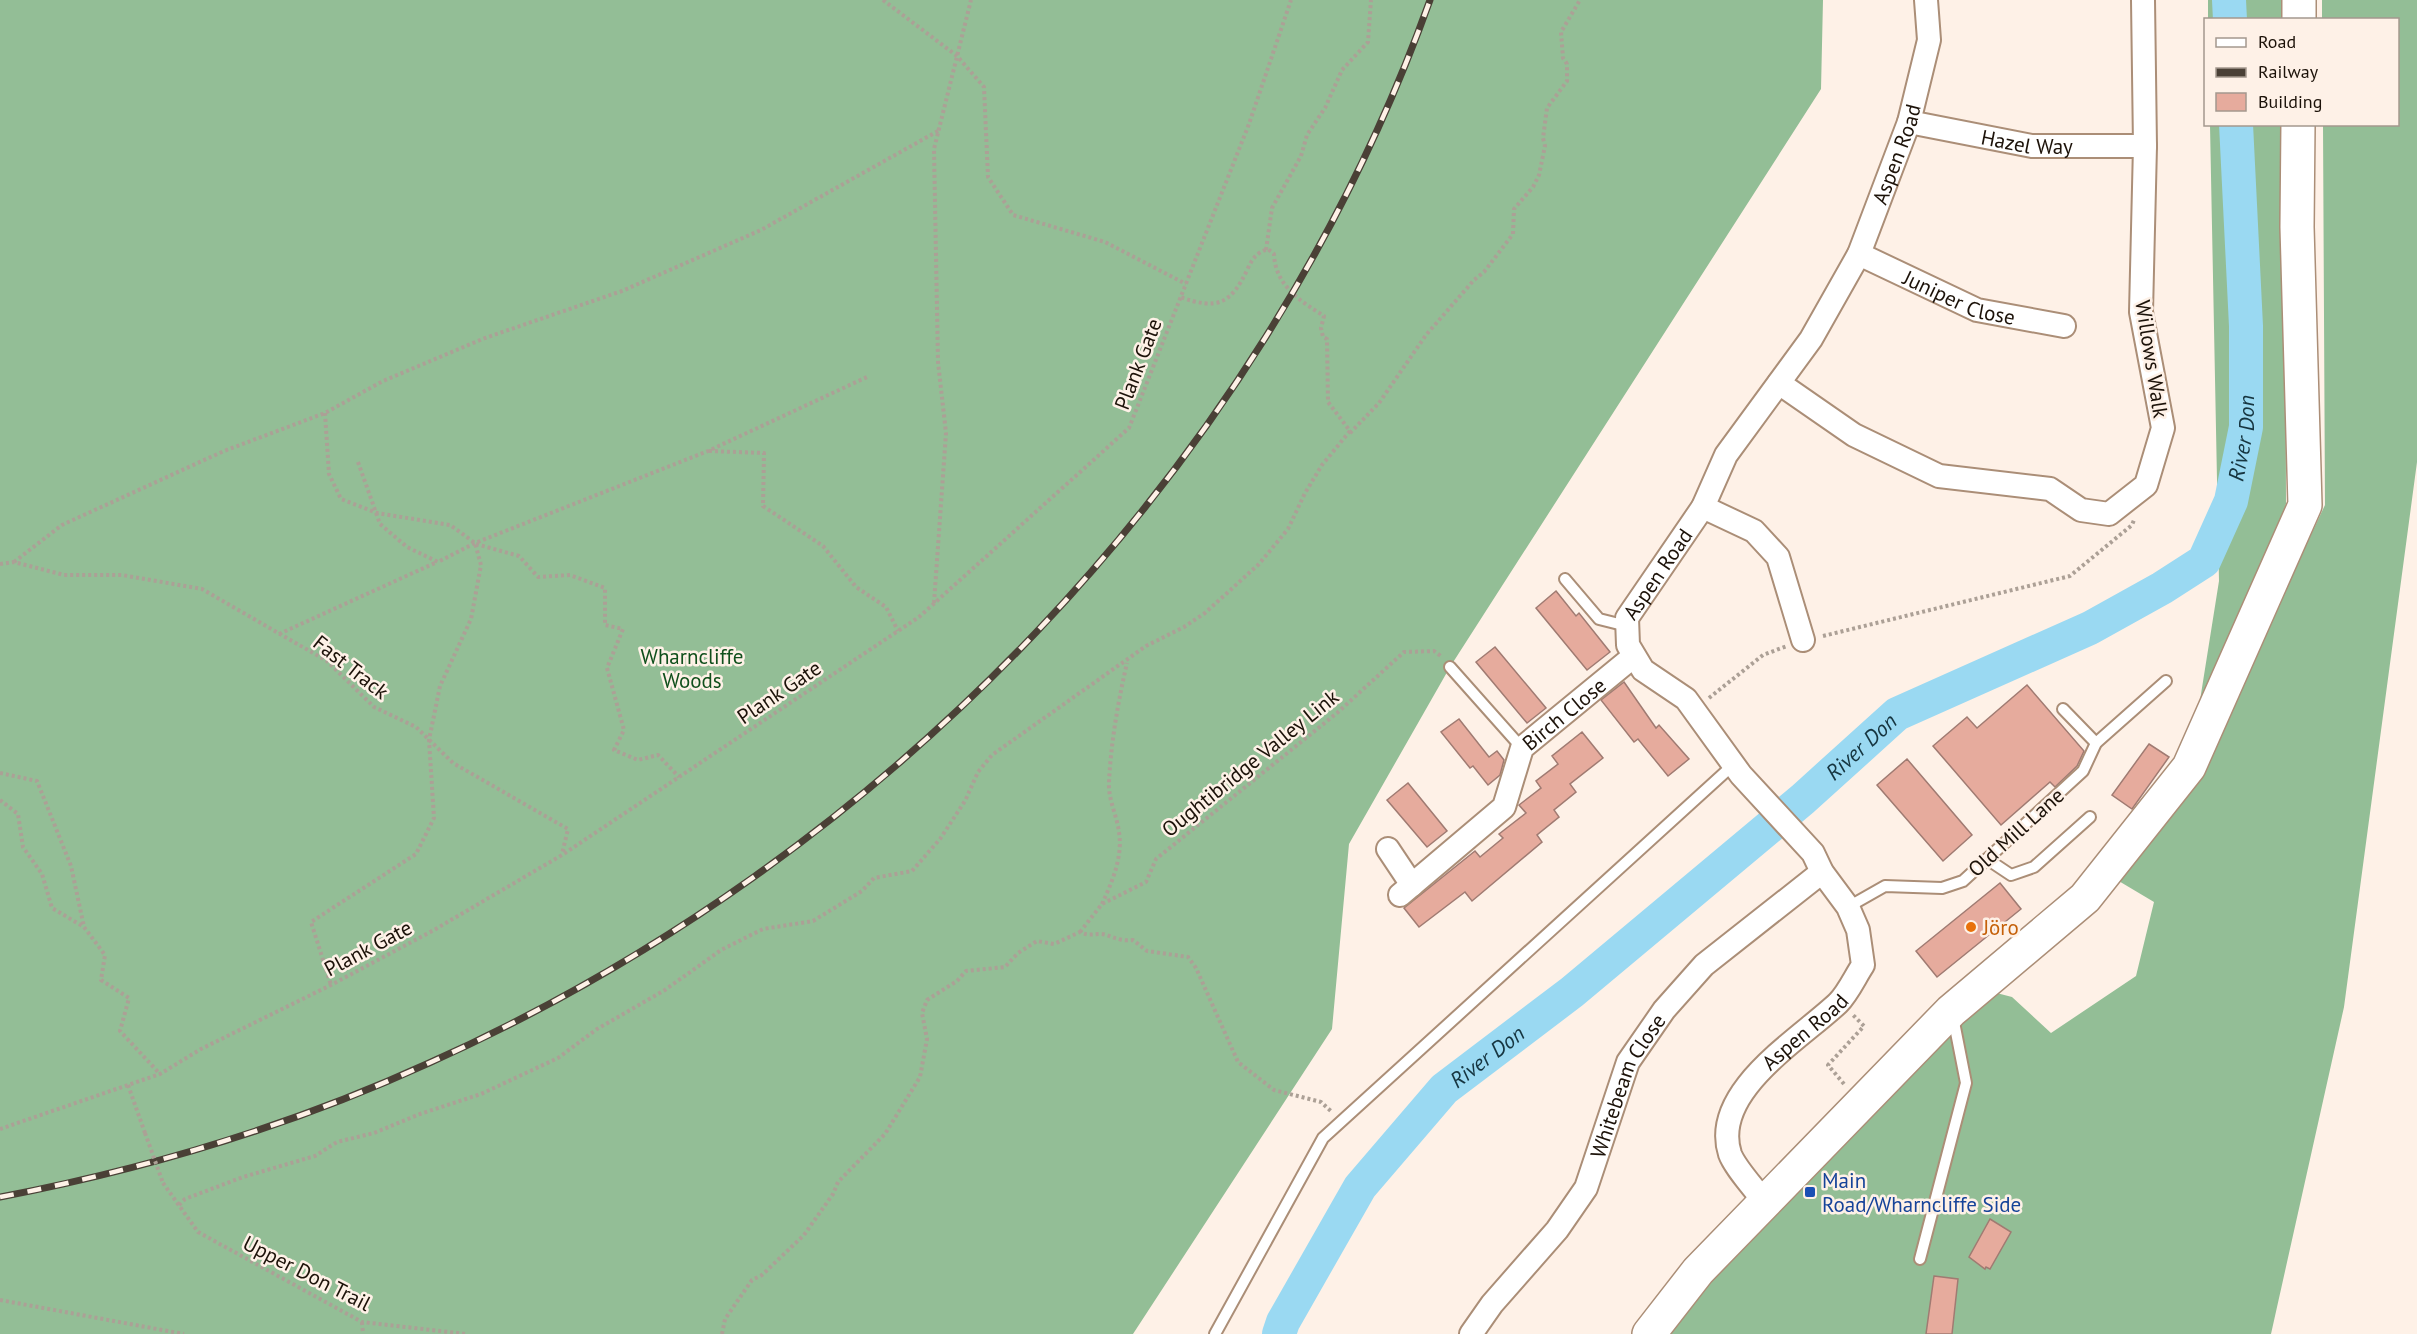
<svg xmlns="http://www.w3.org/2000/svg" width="2417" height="1334" font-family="'PT Sans',sans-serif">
<rect width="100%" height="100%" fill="#fef1e7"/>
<g fill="#93be96">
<polygon points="0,0 1823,0 1821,89 1450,667 1349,844 1332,1029 1133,1334 0,1334"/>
<rect x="2208" y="0" width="77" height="19"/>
<polygon points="2322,0 2417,0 2417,462 2344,1007 2271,1334 1665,1334 1710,1277 1985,990 2012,997 2051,1033 2136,976 2154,902 2112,877 2201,767 2325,505 2323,125 2398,124 2398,20 2322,19"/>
<polygon points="2210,125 2285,125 2286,504 2194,738 2219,581"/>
</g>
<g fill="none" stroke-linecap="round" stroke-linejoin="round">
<g stroke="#9ad9f2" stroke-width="34">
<polyline points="2229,0 2230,20"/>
<path id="s1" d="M1279 1334 1283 1322 1360 1187 1444 1089 1572 992 1803 799 1897 714 2090 628 2162 588 2204 561 2231 501 2246 427V326L2236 124"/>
</g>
</g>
<g fill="#e6ab9d" stroke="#a07b72" stroke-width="1.5">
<polygon points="1556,591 1576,616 1579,613 1610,652 1587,670 1536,608"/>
<polygon points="1495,647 1546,708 1527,723 1476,662"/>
<polygon points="1624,682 1656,728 1659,725 1689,759 1668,776 1638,739 1634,742 1601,700"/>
<polygon points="2027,685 2084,751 2077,766 2055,787 2050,782 2001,825 1933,746 1967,717 1977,728"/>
<polygon points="1459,719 1489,757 1497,751 1504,760 1500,775 1488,785 1473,766 1470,768 1441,732"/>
<polygon points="1582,732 1603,758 1570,784 1576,792 1554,810 1559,817 1537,835 1542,842 1472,901 1465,892 1419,927 1404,908 1475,851 1480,857 1503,838 1499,834 1526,813 1519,805 1541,788 1536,781 1558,764 1552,756"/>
<polygon points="2149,744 2169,757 2132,809 2112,795"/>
<polygon points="1907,759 1972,835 1943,861 1877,785"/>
<polygon points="1408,783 1447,831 1427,847 1387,800"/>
<polygon points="2000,883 2021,909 1937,977 1916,951"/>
<polygon points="1990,1219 2011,1232 1990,1269 1986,1267 1985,1269 1969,1257"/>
<polygon points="1934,1276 1958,1279 1952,1334 1926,1334"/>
</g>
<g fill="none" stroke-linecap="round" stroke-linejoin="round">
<g stroke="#ab8e77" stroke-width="14">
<g id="service">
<polyline points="1565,579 1599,619 1627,626"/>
<polyline points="1450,667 1522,748"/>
<polyline points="2063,709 2096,743"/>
<polyline points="1987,859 2011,875 2034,867 2090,817"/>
<polyline points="1848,907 1885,886 1942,888 1963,881 2083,771 2096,743 2166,681"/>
<polyline points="1920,1259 1966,1083 1953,1017"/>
<polyline points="1215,1334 1323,1138 1733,765"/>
</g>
</g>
<g stroke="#ab8e77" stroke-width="26">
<g id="minor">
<path id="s2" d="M1909 122 2032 146H2145"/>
<path id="s3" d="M1859 254 1977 310 2064 326"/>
<polyline points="1779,383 1854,435 1939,476 2050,489 2081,510 2109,514 2146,485 2163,428 2141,312 2145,146 2143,0"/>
<polyline points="1703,507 1754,531 1778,557 1803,640"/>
<polyline points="1388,849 1412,885"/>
<path id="s4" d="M1400 895 1504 807 1522 748 1634 656"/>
<path id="s5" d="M1765 1203C1756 1190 1735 1168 1730 1154 1710 1092 1799 1040 1838 1003 1848 993 1855 977 1863 965L1858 930 1848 907 1822 872 1813 853 1741 775 1686 699 1643 670 1628 645 1627 618 1703 507 1726 455 1811 339 1859 254 1909 122 1929 40 1926 0"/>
<path id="s6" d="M1471 1334 1492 1304 1557 1230 1586 1188 1628 1062 1664 1010 1704 965 1822 872"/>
</g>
</g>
<g stroke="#ab8e77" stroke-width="36">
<g id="primary">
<polyline points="2299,20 2299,0"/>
<polyline points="1649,1334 1698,1271 1951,1011 2085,898 2189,767 2305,505 2297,227 2298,124"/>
</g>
</g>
<g stroke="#aca096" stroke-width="4" stroke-dasharray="3 3" stroke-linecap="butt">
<polyline points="883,0 957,56 984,87 988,177 1013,215 1105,242 1186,284"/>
<polyline points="1266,250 1272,208 1301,156 1307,135 1325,108 1342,70 1368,42 1371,0"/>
<polyline points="325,413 329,474 341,499 377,513 450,525 475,543 481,565 471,619 440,686 429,740 434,818 416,854 311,922 331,985"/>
<polyline points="1350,433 1379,403 1426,335 1474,280 1484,272 1513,234 1514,209 1533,187 1539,175 1545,146 1543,138 1547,108 1567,81 1567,64 1563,58 1561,32 1580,0"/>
<polyline points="709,451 764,453 763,506 823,546 856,587 886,607 898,631"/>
<polyline points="358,462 380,524 407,547 438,562 475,543 708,451 867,377"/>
<polyline points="476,544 519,556 538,577 570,575 605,588 605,625 623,629 607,668 624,730 614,750 638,760 658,755 679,777"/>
<polyline points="14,562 62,525 224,451 325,413 383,381 485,338 622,291 761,230 938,131"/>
<polyline points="0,564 14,562 64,575 122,575 202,589 327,661 374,707 416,727 453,763 568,829 562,854"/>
<polyline points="934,603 946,433 938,362 934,149 971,0"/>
<polyline points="279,634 437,562"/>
<polyline points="1823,636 2070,576 2132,525 2134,520"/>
<polyline points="1709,698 1763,655 1787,646"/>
<polyline points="0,773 37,781 71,866 84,927"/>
<polyline points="0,800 18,814 23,847 42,874 52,908 84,927 105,955 101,980 129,998 120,1031 160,1074"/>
<path d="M1102 904C1112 882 1123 857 1119 832 1117 816 1108 799 1109 782 1111 742 1118 702 1127 663"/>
<polyline points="1080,932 1102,904 1146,882 1156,859 1337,713 1404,652 1434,651 1442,657"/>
<polyline points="1844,1084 1828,1065 1864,1026 1853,1015"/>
<polyline points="128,1085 145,1133"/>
<polyline points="0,1129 160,1074 201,1049 331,985 434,930 562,855 919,617 1129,428 1249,124 1291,0"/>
<polyline points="163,1183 198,1232 362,1322 466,1334"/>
<path d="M179 1205 185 1199 243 1177 315 1156 337 1142 374 1133 420 1114 481 1094 558 1058 597 1029 665 990 721 950 763 929 813 921 862 891 874 878 912 871 940 839 965 801 978 772 992 755 1146 646 1184 627 1205 613 1259 564 1288 529 1305 493 1322 465 1350 431 1328 402 1327 339 1323 337 1321 328 1324 316C1300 301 1275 285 1274 254L1268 249C1256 253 1253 258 1248 268 1231 305 1217 310 1180 297"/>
<polyline points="0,1300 184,1334"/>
<polyline points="362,1322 363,1334"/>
<path d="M722 1334 725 1319 752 1280 762 1275 804 1235 833 1194 838 1182 885 1134 920 1077 927 1039 922 1013 927 1000 957 981 966 971 1005 967 1018 953 1037 941 1054 944 1080 932C1088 936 1092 934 1100 934 1110 934 1117 942 1133 940L1147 951 1188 957 1196 968 1238 1062 1274 1090 1321 1102 1332 1112"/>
</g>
<use href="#service" stroke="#fff" stroke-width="10"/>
<use href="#minor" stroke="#fff" stroke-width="22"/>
<use href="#primary" stroke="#fff" stroke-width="33"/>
<g stroke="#4a4036" stroke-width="7">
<path id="rail" d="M0 1197C147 1169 293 1125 429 1063 884 859 1261 471 1430 0"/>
</g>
<use href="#rail" stroke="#fef1e7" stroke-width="4.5" stroke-dasharray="14" stroke-linecap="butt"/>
<polyline stroke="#aca096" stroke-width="4" stroke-dasharray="3 3" stroke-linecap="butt" points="145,1133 163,1183"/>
</g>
<circle fill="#e8710a" stroke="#fef1e7" stroke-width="2" cx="1971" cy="927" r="6"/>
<rect fill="#1a4fb4" stroke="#fef1e7" stroke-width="2" x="1804" y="1186" width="12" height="12" rx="3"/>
<g text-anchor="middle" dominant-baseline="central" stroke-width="5" stroke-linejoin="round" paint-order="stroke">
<g font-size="21" fill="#1c1209" stroke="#fef1e7">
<text stroke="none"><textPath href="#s2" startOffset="120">Hazel Way</textPath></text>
<text stroke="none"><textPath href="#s5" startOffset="1275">Aspen Road</textPath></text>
<text stroke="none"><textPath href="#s3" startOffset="110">Juniper Close</textPath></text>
<text transform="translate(2152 359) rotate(81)">Willows Walk</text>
<text transform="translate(1138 364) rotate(-69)">Plank Gate</text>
<text stroke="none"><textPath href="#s5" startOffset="789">Aspen Road</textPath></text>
<text transform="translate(351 667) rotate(38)">Fast Track</text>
<text transform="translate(779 692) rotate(-34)">Plank Gate</text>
<text stroke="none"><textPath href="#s4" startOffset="252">Birch Close</textPath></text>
<text transform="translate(1250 763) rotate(-39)">Oughtibridge Valley Link</text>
<text transform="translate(2016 832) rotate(-42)">Old Mill Lane</text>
<text transform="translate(368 948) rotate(-28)">Plank Gate</text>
<text stroke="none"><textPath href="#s5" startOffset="213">Aspen Road</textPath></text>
<text stroke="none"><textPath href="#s6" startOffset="297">Whitebeam Close</textPath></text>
<text transform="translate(307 1273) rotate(27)">Upper Don Trail</text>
</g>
<g font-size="21" fill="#10501c" stroke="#fef1e7">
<text x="692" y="656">Wharncliffe<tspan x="692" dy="24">Woods</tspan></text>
</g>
<g font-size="21" fill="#c56008" stroke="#fef1e7" text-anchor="start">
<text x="1983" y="927">Jöro</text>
</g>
<g font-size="21" fill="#164399" stroke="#fef1e7" text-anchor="start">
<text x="1822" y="1180">Main<tspan x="1822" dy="24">Road/Wharncliffe Side</tspan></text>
</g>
<g font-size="22" font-style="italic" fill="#163540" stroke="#fef1e7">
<text stroke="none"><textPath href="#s1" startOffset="1359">River Don</textPath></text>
<text stroke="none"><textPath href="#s1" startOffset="837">River Don</textPath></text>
<text stroke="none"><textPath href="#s1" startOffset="351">River Don</textPath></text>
</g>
</g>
<rect x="2204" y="18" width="195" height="108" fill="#fef1e7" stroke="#a4988e" stroke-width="1.5"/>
<rect x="2216" y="38" width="30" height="9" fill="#ffffff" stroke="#a4988e" stroke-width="1.5"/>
<text x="2258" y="48" font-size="18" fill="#1c1209">Road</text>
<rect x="2216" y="68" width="30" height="9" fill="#4a4036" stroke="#a4988e" stroke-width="1.5"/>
<text x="2258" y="78" font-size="18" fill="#1c1209">Railway</text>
<rect x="2216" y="93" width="30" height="18" fill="#e6ab9d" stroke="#a4988e" stroke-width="1.5"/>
<text x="2258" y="108" font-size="18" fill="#1c1209">Building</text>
</svg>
